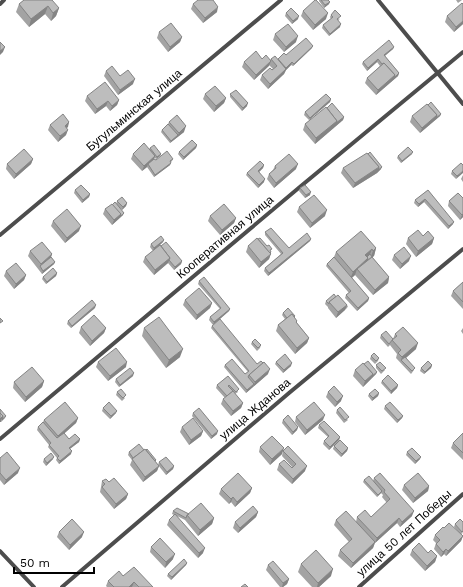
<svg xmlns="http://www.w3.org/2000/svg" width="463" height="587" font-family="'Work Sans',sans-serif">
<rect width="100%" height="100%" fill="#fff"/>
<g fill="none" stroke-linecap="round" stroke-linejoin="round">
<g stroke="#4d4d4d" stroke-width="4">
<polyline points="378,0 463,104"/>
<polyline points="0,4 4,0"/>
<polyline points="0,235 281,0"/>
<polyline points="0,439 301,186 463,52"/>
<polyline points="0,551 34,587"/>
<polyline points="62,587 289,393 463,249"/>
<polyline points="359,587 463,494"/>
</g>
</g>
<g fill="#a3a3a3">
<polygon points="24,0 59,8 56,16 51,21 45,14 29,27 16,12 19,4"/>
<polygon points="319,0 328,0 329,4 324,8 319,1"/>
<polygon points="456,0 462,0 458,3"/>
<polygon points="193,4 217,12 203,23 191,9"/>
<polygon points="303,11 326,19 313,30 301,16"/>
<polygon points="286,13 298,19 292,24 285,16"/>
<polygon points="331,15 340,19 338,20 340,27 329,36 322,28 323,25 331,19 330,17"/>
<polygon points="447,16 463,24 454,32 445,22"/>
<polygon points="159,32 182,37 180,42 168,52 157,38"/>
<polygon points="275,34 296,42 284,52 273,40"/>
<polygon points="394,47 393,49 385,56 399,73 398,76 376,95 365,83 367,78 380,66 377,62 367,71 362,64 363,62"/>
<polygon points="312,48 293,66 291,65 286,70 284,74 268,89 260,80 262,75 273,69 269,65 254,80 242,67 244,62 262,59 270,60 271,59 278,59 286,55"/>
<polygon points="106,71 120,76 133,84 118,95 104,76"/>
<polygon points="205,94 226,98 224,103 214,112 203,99"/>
<polygon points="230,94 247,106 242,111 230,97"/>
<polygon points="87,96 119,100 117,105 110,111 106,106 95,114 85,101"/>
<polygon points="331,99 330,102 309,120 304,115 305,112"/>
<polygon points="327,108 344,117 343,120 315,144 303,130 305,124"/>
<polygon points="441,114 440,116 420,133 410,122 412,116"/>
<polygon points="69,122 67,128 66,135 58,142 48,130 50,125"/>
<polygon points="169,122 184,132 170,143 161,132 162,130 168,124"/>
<polygon points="197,145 196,148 183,160 178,154 179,152"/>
<polygon points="150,148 161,154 160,156 156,159 155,158 154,159 156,160 173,159 172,161 171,162 170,165 154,177 147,167 142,171 131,159 133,154 149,149"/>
<polygon points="412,154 401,163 397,158 398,156"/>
<polygon points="33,159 31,164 14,179 6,169 7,164"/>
<polygon points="264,165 263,168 259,172 264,182 258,188 246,175 247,173"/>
<polygon points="463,165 456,179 451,174 452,171"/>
<polygon points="275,166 296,169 274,188 267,179 269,174 273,170"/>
<polygon points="343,168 381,169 377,173 353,188 341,173"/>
<polygon points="463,175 463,182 461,179"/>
<polygon points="300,188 310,195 305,198 299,191"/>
<polygon points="75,190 90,194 89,197 82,203 74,193"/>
<polygon points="428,190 453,224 448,229 424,202 418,207 414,203 415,200"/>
<polygon points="458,193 463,217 460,220 448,206 449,201"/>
<polygon points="117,201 127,203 126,206 122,210 117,205 123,215 112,225 103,214 105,209 112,205 116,204"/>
<polygon points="299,207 325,216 310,228 297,212"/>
<polygon points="210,216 236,218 234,223 220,235 208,221"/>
<polygon points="53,221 79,231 65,243 51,226"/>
<polygon points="265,232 289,248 311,239 310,241 268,276 264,271 265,268 281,254 265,235"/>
<polygon points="408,238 434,238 432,244 416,257 406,244"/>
<polygon points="164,240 163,242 160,245 182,261 181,264 174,270 168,263 154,275 143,262 145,257 153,251 150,247 151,244"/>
<polygon points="248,246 271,252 269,259 259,268 246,252"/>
<polygon points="376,248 374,256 372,257 389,277 388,283 373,295 355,275 352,278 369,298 368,301 357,311 345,298 346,295 349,293 326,266 327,264 334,257 336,252"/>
<polygon points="30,251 52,254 51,257 55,262 54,264 42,274 28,256"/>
<polygon points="394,255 409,261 400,269 392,260"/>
<polygon points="6,271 26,275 24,280 14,289 4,276"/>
<polygon points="57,273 56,276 46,284 42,279 43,277"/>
<polygon points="199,281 230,309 229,311 213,325 209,320 210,317 220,309 198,284"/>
<polygon points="463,282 463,309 451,296 453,291"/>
<polygon points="336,297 348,306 347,308 336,318 328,308 328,307 325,304 326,301"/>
<polygon points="185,300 212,303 210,308 196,320 183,305"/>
<polygon points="95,308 71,328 67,324 68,321"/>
<polygon points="283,313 294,318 297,321 297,323 309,338 307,343 295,354 276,331 278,325 285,319 282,315"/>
<polygon points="212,326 268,374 246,393 224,367 225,365 245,374 248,372 211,328"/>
<polygon points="81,327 106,328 104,333 90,346 79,333"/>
<polygon points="144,328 180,357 166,368 142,336"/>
<polygon points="463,328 463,334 461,331"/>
<polygon points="395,334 416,349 406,358 414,370 411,374 396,358 397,354 390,345 388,347 380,338 381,335 393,339"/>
<polygon points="252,342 261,345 260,348 257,351 251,344"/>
<polygon points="371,356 379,358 378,361 375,364 370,359"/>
<polygon points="98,362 126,367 108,381 96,367"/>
<polygon points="276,362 291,366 283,373 275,364"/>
<polygon points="376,365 385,370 381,374 376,368"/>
<polygon points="432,365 431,368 424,374 420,371 421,368"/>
<polygon points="355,370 377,372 376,374 363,387 353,376"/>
<polygon points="133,376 119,387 115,382 116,379"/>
<polygon points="228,376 238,392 235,394 243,403 241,408 231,416 221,404 223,399 225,398 216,388 217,385"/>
<polygon points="44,381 42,387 25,402 13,388 14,382"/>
<polygon points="382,381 398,385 397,388 391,394 381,383"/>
<polygon points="117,392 125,398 122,401 116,395"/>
<polygon points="328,392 341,401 335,407 326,397"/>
<polygon points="379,393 378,396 372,401 368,396 369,394"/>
<polygon points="385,406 403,416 402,418 397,423 384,409"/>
<polygon points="103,408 116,413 110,419 102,411"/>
<polygon points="337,410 348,420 344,423 336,413"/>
<polygon points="193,413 217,434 211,439 192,416"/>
<polygon points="296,417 323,420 305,435 295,422"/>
<polygon points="78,418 76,423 64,433 69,439 80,439 79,442 70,449 71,454 59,464 56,460 57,458 48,447 49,445 37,430 38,427 43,422 44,420"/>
<polygon points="283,420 298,427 297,430 292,435 282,423"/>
<polygon points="319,425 340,437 339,440 329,450 323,444 324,441 328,437 318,428"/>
<polygon points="182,427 203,431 201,436 189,445 180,432"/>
<polygon points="463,433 463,460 451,448 453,443"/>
<polygon points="334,446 348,448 347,451 341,457 333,449"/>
<polygon points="260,447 282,454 270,465 259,452"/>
<polygon points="144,450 156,460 155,461 159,466 157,471 143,482 130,465 132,460 128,455 129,452"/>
<polygon points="283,451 305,471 292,484 277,470 279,464 292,468 292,467 282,456"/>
<polygon points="407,452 420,459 415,464 406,455"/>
<polygon points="0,458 18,473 4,485 0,480"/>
<polygon points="44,459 53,459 46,466 43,462"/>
<polygon points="159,462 174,466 173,469 166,475 158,465"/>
<polygon points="374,478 412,516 400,527 397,523 375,543 373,548 351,568 338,556 340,550 349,542 334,525 336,520 356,522 357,517 371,517 387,503 382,497 383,495 381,493 377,497 363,482 364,480 373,481"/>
<polygon points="102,481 109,482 128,494 126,499 114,509 100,492 101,487"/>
<polygon points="404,485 429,486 428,491 413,503 402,490"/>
<polygon points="252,488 250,493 235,507 231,502 229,504 219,494 221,489"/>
<polygon points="173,511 214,518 212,524 198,536 185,520 177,516 203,553 198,558 167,525 169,520 174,515 172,514"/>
<polygon points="258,512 256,517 238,533 233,528 235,522"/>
<polygon points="455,524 463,533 461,534 463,536 461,541 446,556 444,554 441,557 434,549 436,543 433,540 435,535 444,528 460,534 454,527"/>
<polygon points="59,532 82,537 69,550 57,537"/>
<polygon points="151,547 173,559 165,568 150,552"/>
<polygon points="412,550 437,556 435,562 425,571 410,555"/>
<polygon points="187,563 186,565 171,580 167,576 168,574"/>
<polygon points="301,564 331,576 319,587 312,587 298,572"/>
<polygon points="268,565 289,579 287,584 283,587 280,587 266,570"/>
<polygon points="123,576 153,587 107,587 106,586 108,581"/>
</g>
<g fill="#848484">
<polygon points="330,2 329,4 324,8 325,5"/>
<polygon points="48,6 45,14 29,27 31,19"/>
<polygon points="218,7 217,12 203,23 205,18"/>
<polygon points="59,8 56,16 51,21 53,13"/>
<polygon points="328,13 326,19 313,30 315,25"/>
<polygon points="299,16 298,19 292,24 293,21"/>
<polygon points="463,21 463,24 454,32 456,27"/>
<polygon points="341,24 340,27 329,36 330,34"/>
<polygon points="298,36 296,42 284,52 286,47"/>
<polygon points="182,37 180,42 168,52 170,47"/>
<polygon points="313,46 312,48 293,66 294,64"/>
<polygon points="5,47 3,52 0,55 0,51"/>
<polygon points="394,47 393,49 383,57 384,55"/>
<polygon points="378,59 377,62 367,71 368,68"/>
<polygon points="271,61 269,66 254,80 256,75"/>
<polygon points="292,62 291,65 286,70 284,74 268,89 270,84"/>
<polygon points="399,73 398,76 376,95 378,90 395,75"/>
<polygon points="135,79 133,84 118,95 120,90"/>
<polygon points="226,98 224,103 214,112 216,106"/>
<polygon points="331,99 330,102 309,120 310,118"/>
<polygon points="119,100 117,105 110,111 112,106"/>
<polygon points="108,101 106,106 95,114 97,109"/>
<polygon points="248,103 247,106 242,111 243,108"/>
<polygon points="441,114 440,116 420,133 422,128 437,115"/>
<polygon points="344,117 343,120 315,144 316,138 337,121"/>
<polygon points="69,122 68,127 63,131 65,126"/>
<polygon points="186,126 184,132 170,143 171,141 178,135 179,133"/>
<polygon points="68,130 66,135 58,142 60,136"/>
<polygon points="197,145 196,148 183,160 184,157"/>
<polygon points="413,152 412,154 401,163 402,161"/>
<polygon points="161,154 160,156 156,159 157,157"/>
<polygon points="155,156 153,161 148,164 147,167 142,171 144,166"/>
<polygon points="33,159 31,164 14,179 16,174"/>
<polygon points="171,163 170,165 154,177 155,175"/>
<polygon points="298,164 296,169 274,188 276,183"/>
<polygon points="264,165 263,168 257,174 258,171"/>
<polygon points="379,167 382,167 381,169 377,173 353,188 355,183"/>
<polygon points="463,171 463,173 456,179 457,176"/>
<polygon points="265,179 264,182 258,188 259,185"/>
<polygon points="311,192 310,195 305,198 306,195"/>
<polygon points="90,194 89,197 82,203 83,200"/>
<polygon points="425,199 424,202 418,207 419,204"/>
<polygon points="127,203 126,206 122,210 123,207"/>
<polygon points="327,210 325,216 310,228 312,223"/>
<polygon points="124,213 123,215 112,225 114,220 121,214"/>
<polygon points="463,214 463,217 460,220 462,215"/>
<polygon points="236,218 234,223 220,235 222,230"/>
<polygon points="454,222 453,224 448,229 449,226"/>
<polygon points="81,226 79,231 65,243 67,238"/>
<polygon points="434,238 432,244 416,257 418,251"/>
<polygon points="311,239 310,241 268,276 269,273"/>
<polygon points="164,240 163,242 153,251 154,248"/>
<polygon points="376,248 374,256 370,259 373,251"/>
<polygon points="372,249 369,257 363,260 365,255"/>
<polygon points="52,254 50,260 40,266 41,264"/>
<polygon points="271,254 269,259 259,268 261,262"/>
<polygon points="411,256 409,261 400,269 402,264"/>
<polygon points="170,258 168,263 154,275 155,270"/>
<polygon points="368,258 366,263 357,269 355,275 350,279 353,272"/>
<polygon points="182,261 181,264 174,270 175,267"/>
<polygon points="55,262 54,264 42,274 43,271"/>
<polygon points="57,273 56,276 46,284 47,282"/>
<polygon points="26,275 24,280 14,289 16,284"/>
<polygon points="389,277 388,283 373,295 375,290"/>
<polygon points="369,298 368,301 357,311 358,308"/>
<polygon points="212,303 210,308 196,320 197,315"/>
<polygon points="96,305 95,308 71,328 72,326"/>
<polygon points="347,305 345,310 336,318 338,312"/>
<polygon points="230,309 229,311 213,325 214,322"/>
<polygon points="106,328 104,333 90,346 92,341"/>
<polygon points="309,338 307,343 295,354 297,348"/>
<polygon points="418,343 416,349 402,361 401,360 402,357"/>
<polygon points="183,349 180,357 166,368 169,360"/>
<polygon points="127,362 126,367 108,381 110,376"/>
<polygon points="292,363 291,366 283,373 284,370"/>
<polygon points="432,365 431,368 424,374 425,372"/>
<polygon points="270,369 268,374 253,387 255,382"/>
<polygon points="377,372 376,374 371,379 372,376"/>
<polygon points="134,373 133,376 119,387 120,385"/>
<polygon points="373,374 371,379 363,387 365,381"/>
<polygon points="44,381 42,387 25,402 26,397"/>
<polygon points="254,384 253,387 246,393 247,390"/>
<polygon points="398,385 397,388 391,394 391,391"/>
<polygon points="379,393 378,396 372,401 373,398"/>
<polygon points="343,396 341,401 335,407 337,402"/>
<polygon points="243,403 241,408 231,416 233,411"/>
<polygon points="117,411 116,413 110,419 111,416"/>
<polygon points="325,415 323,420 305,435 307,430"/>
<polygon points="3,416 1,422 0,422 0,419"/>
<polygon points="6,416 5,418 1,422 2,419"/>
<polygon points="403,416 402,418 397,423 398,420"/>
<polygon points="78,418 76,423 56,441 58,436"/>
<polygon points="298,427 297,430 292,435 293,432"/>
<polygon points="203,431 201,436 189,445 191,440"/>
<polygon points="218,431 217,434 211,439 212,436"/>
<polygon points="340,437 339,440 329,450 330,447"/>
<polygon points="80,439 79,442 68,450 69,448"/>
<polygon points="284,448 282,454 270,465 272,459"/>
<polygon points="348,448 347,451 341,457 342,454"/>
<polygon points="72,451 71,454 59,464 60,461"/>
<polygon points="54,457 53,459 46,466 47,463"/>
<polygon points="421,457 420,459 415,464 416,461"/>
<polygon points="159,466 157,471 143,482 145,477"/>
<polygon points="174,466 173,469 166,475 167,472"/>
<polygon points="307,466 305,471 292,484 293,479"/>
<polygon points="20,468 18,473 4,485 6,480"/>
<polygon points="429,486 428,491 413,503 415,498"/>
<polygon points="252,488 250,493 235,507 237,502"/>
<polygon points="382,491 381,493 377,497 378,495"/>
<polygon points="128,494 126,499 114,509 116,504"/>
<polygon points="233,497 231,502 229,504 231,499"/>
<polygon points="414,511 412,516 400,527 402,522"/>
<polygon points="258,512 256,517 238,533 240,528"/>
<polygon points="214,518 212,524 198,536 200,530"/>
<polygon points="399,518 397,523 375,543 377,538"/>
<polygon points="84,532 82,537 69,550 70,545"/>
<polygon points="463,536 461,541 446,556 448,551"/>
<polygon points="375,542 373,548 351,568 353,563"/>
<polygon points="205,548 203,553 198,558 199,553"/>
<polygon points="446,549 444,554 441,557 443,552"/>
<polygon points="175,554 173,559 165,568 166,562"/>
<polygon points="437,556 435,562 425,571 427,566"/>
<polygon points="187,563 186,565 171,580 172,577"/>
<polygon points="333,569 331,576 319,587 317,587 318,583"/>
<polygon points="289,579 287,584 283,587 282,587 283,583"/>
<polygon points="134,582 132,587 129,587"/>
</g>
<g fill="#bdbdbd" stroke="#848484">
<polygon points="24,0 52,0 59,8 53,13 48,6 31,19 19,4"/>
<polygon points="198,0 213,0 218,7 205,18 193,4"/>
<polygon points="315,0 316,0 328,13 315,25 303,11"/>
<polygon points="321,0 328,0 330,2 325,5"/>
<polygon points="462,3 463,4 463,21 456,27 447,16"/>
<polygon points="291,8 299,16 293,21 286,13"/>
<polygon points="335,10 341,16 337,19 341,24 330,34 323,25 333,17 331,15"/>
<polygon points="171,23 182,37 170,47 159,32"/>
<polygon points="288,24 298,36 286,47 275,34"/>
<polygon points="306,38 313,46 294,64 292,62 286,68 278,59 284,53 286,55"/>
<polygon points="389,40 394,47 384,55 399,73 394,78 395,75 384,63 382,64 378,59 368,68 363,62"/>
<polygon points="0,42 5,47 0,51"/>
<polygon points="256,51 262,59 266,55 271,61 256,75 244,62"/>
<polygon points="275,56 286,69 270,84 262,75 270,68 272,70 277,66 271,59"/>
<polygon points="384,63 395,75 378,90 367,78"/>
<polygon points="112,66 120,76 128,70 135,79 120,90 106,71"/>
<polygon points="105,82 119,100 112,106 108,101 97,109 87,96"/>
<polygon points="215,86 226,98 216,106 205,94"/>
<polygon points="236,90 248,103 243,108 230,94"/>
<polygon points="326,94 331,99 310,118 305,112"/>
<polygon points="431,102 441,114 436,118 437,115 428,105"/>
<polygon points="332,103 344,117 336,123 337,121 327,108"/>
<polygon points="427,104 437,115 422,128 412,116"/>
<polygon points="326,107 337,121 316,138 305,124"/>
<polygon points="63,114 69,122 65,126 68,130 60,136 50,125"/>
<polygon points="177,115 186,126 179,133 169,122"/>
<polygon points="168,124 178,135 171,141 162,130"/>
<polygon points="192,140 197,145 184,157 179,152"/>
<polygon points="144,143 155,156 144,166 133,154"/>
<polygon points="154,145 161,154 157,157 150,148"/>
<polygon points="408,147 413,152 402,161 398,156"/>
<polygon points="24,149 33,159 16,174 7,164"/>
<polygon points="167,151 173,159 170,161 171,163 155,175 148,164 154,159 156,160"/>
<polygon points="370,152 382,167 378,170 379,167 368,154"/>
<polygon points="367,153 379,167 355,183 343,168"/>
<polygon points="289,154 298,164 276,183 269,174 276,168 275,166"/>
<polygon points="260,161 264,165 258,171 265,179 259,185 247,173"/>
<polygon points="461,163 463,165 463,171 457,176 452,171"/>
<polygon points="81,185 90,194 83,200 75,190"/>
<polygon points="305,185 311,192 306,195 300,188"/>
<polygon points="428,190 454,222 449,226 425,199 419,204 415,200"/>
<polygon points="458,193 463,198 463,214 462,215 449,201"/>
<polygon points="314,195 327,210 312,223 299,207"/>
<polygon points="122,197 127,203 123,207 117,201"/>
<polygon points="115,202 124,213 120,217 121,214 112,205"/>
<polygon points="112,204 121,214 114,220 105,209"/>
<polygon points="224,204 236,218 222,230 210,216"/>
<polygon points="67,209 81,226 67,238 53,221"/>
<polygon points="271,228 289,248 307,233 311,239 269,273 265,268 283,253 265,232"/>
<polygon points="418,230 423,236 428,231 434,238 418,251 408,238"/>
<polygon points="361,231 376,248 373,251 372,249 365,255 368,258 353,272 336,252"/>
<polygon points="161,236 164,240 154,248 151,244"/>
<polygon points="257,238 271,254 261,262 248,246"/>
<polygon points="260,238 267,246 269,245 272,249 270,250 271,252 270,253 258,239"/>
<polygon points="42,242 52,254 41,264 30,251"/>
<polygon points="166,242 182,261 175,267 169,260 170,258 161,246"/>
<polygon points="160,245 170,258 155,270 145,257"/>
<polygon points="404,247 411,256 402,264 394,255"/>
<polygon points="370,254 372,257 367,261 368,258 367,257"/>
<polygon points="51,257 55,262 43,271 40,266"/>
<polygon points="334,257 369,298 358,308 346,295 351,291 327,264"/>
<polygon points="372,257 389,277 375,290 357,269"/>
<polygon points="16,263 26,275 16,284 6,271"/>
<polygon points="53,268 57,273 47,282 43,277"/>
<polygon points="204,277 230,309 214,322 210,317 221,308 199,281"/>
<polygon points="463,282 463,302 453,291"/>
<polygon points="199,288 212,303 197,315 185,300"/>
<polygon points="334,294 336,297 329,302 329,304 326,301"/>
<polygon points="338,295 347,305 338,312 329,302"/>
<polygon points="92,300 96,305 72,326 68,321"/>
<polygon points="288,308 295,316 294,317 292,314 287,318 283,313"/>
<polygon points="292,314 297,321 296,322 309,338 297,348 278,325"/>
<polygon points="94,315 106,328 92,341 81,327"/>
<polygon points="159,317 183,349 169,360 144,328"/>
<polygon points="0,318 3,321 0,323"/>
<polygon points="220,319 257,364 261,361 263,363 249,375 248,377 254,384 247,390 225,365 232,359 245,374 249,371 212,326"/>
<polygon points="403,327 418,343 402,357 398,353 401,350 392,340 397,336 395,334"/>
<polygon points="386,331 393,339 389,344 381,335"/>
<polygon points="255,339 261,345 258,348 252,342"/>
<polygon points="116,348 127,362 110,376 98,362"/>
<polygon points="374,353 379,358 376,361 371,356"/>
<polygon points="285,354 292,363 284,370 276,362"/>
<polygon points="405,357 415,368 412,371 401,360"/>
<polygon points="368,361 377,372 372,376 373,374 364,364"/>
<polygon points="428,361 432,365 425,372 421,368"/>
<polygon points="264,362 270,369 255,382 249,375"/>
<polygon points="380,362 386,368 382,371 376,365"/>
<polygon points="363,363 373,374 365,381 355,370"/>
<polygon points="32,367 44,381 26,397 14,382"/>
<polygon points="130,368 134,373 120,385 116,379"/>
<polygon points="388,375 398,385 391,391 382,381"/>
<polygon points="228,376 239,389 236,392 229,385 228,386 233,391 227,396 217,385"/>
<polygon points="334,386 343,396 337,402 328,392"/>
<polygon points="121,389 126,395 123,398 117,392"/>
<polygon points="375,389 379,393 373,398 369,394"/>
<polygon points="233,391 243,403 233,411 223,399"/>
<polygon points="65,402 78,418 58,436 44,420"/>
<polygon points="109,402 117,411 111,416 103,408"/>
<polygon points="314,402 325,415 307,430 296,417"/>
<polygon points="390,402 403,416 398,420 385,406"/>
<polygon points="340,407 349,417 345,420 337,410"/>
<polygon points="199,408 218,431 212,436 193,413"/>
<polygon points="0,409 6,416 2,419 3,416 0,413"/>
<polygon points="0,413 3,416 0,419"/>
<polygon points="288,415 298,427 293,432 283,420"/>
<polygon points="193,418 203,431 191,440 182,427"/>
<polygon points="324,421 340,437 330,447 324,441 329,436 319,425"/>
<polygon points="43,422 57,438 64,433 69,439 75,434 80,439 69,448 72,451 60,461 57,458 59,456 49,445 51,443 38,427"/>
<polygon points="463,433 463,453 453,443"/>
<polygon points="272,436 284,448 272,459 260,447"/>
<polygon points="340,440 348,448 342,454 334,446"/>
<polygon points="139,444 144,450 133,458 129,452"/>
<polygon points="288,446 307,466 293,479 279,464 284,460 292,468 296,464 283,451"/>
<polygon points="412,448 421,457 416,461 407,452"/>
<polygon points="145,449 159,466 145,477 132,459"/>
<polygon points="147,449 156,460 155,461 146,450"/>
<polygon points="7,452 20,468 6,480 0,473 0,458"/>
<polygon points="51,453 54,457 47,463 44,459"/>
<polygon points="166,457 174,466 167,472 159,462"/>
<polygon points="238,473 252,488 237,502 233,497 231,499 221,489"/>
<polygon points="380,473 414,511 402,522 399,518 377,538 357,517 365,510 371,517 390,499 384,492 385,490 374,478"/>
<polygon points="418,473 429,486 415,498 404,485"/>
<polygon points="369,476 382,491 378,495 364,480"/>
<polygon points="114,478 128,494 116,504 102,487 105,484 102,481 106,479 109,482"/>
<polygon points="201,503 214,518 200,530 187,515"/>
<polygon points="253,506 258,512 240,528 235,522"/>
<polygon points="177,508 189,514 187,515 186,518 173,511"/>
<polygon points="346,511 375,542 353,563 340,550 352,539 336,520"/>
<polygon points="175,514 205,548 199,553 169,520"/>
<polygon points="72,519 84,532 70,545 59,532"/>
<polygon points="460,519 463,522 463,531 462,532 455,524"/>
<polygon points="449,523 463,536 448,551 446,549 443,552 436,544 440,540 435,535 443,527 444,528"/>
<polygon points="160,538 175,554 166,562 151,547"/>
<polygon points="419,543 428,553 431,550 437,556 427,566 412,550"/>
<polygon points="316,550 333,569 318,583 301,564"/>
<polygon points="184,559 187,563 172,577 168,574"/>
<polygon points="273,561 289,579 283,583 268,565"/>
<polygon points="134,567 153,587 139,587 134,582 129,587 114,587 108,581 119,571 123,576"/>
<polygon points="245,584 248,587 241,587"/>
</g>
<g text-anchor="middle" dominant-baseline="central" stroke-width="3" stroke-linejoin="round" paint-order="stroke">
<g font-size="12" fill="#000" stroke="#fff">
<text transform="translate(134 110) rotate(-40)">Бугульминская улица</text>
<text transform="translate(225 237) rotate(-40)">Кооперативная улица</text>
<text transform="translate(255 409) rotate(-40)">улица Жданова</text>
<text transform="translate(404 533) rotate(-42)">улица 50 лет Победы</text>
</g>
</g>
<path d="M14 567v6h80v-6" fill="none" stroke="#000000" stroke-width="2"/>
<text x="20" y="567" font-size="12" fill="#000000" stroke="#ffffff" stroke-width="3" paint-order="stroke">50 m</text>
</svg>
